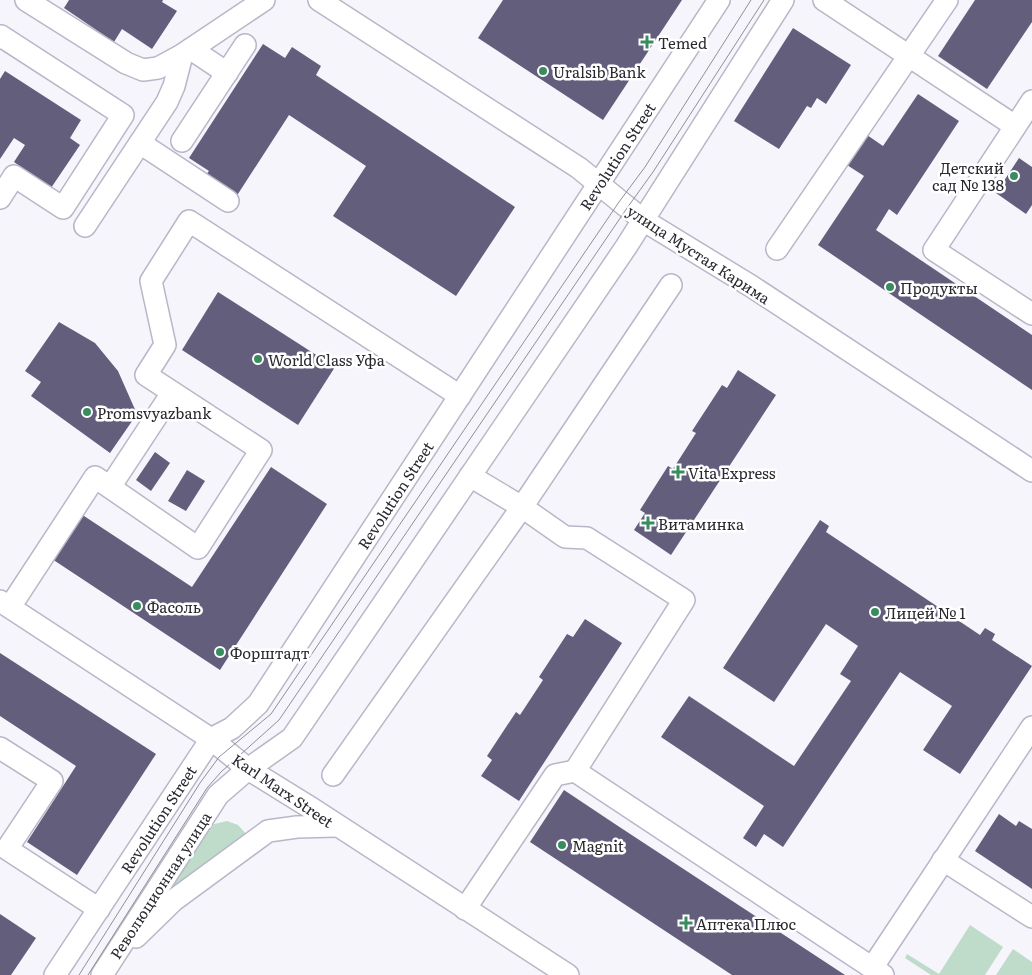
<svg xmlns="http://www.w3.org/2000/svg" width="1032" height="975" font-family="Literata,serif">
<rect width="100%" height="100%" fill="#f6f5fc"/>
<g fill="#bedcc9">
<polygon points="227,821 238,825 246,834 171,889 210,825"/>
<polygon points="970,925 1003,947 985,975 931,975 905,958 907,954 939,974"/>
<polygon points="1013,949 1032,962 1032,975 996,975"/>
</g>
<g fill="#645e7d">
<polygon points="69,0 163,0 162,2 177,11 152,49 122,29 114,42 64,8"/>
<polygon points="503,0 682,0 603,120 478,38"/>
<polygon points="975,0 1032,0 1032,22 987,89 938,56"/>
<polygon points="793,28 851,65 826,104 817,98 811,108 807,106 779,149 734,121"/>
<polygon points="263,44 285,58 292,47 321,66 316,75 515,207 456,296 333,216 366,166 289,115 236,197 205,176 209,171 189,158"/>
<polygon points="5,71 81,120 70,138 80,145 51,188 14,162 25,145 14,138 0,159 0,79"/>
<polygon points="918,94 959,121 897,215 889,209 876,230 1032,335 1032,390 818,245 864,176 847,165 867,135 883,146"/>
<polygon points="1019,158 1032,167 1032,205 1026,214 996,193"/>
<polygon points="218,292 335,367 298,425 182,350"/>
<polygon points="59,322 95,343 118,371 137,414 110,453 31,396 41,382 25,371"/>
<polygon points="738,370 776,395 671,555 634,530 645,513 640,510 668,466 673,469 696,433 692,431 722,385 727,388"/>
<polygon points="155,452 170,463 151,491 136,480"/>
<polygon points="271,467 327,504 220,670 52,559 81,514 192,587"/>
<polygon points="187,470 205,481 186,511 168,501"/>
<polygon points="820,520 829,526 826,532 980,635 985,628 995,634 992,640 1032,666 960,774 923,750 952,706 900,672 783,847 764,834 756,847 743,838 764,806 661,737 689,696 794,766 851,681 840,674 858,646 826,624 774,702 723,668"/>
<polygon points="585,619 622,643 519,801 481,776 492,760 487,756 516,712 520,715 543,680 539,677 567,634 573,637"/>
<polygon points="0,653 156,754 77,875 27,842 76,766 0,716"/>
<polygon points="564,790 618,826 845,975 732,975 530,842"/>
<polygon points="999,814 1016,826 1019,821 1032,829 1032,889 975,851"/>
<polygon points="0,914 36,938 11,975 0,975"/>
</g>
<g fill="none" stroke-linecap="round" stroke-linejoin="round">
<g stroke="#b9b6c8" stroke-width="24">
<g id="minor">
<polyline points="26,0 126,63 143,70 158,68 182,55 264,0"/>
<polyline points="319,0 579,168 643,220 751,286 1032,471"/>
<polyline points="824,0 1015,126"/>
<polyline points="0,38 1,36 123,115 63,208 14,176 0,198"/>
<polyline points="191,49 227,73"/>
<polyline points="1032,101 934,250 1032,314"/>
<polyline points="182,141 245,45"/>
<polyline points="140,143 228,201"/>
<polyline points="85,226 167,102 174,86 182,55"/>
<polyline points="777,249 947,0"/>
<polyline points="470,476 522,507 565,537 587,538 684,600 575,771 883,975"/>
<polyline points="110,487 172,393"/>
<polyline points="0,601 211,739 248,769 311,808 568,975"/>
<polyline points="10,607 95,477 198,548 261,450 146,375 165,345 151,281 189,221 460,396"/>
<polyline points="0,748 52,781 7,849 99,909"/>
<polyline points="333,775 522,507 671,285"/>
<polyline points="943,860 1032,917"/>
<polyline points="465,909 555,775 575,771"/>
<polyline points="136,937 174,900 268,831 297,827 336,826"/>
<polyline points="872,968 1032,727"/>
<polyline points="55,975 211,739 232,728 258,704 719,0"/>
<polyline points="102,975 218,795 248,769 292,738 626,247 783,0"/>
</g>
</g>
<use href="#minor" stroke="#fff" stroke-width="21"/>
<g stroke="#908f96" stroke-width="1">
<polyline points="79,975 200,783 219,757 271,714 619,202 645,167 751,0"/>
<polyline points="88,975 207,788 221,772 279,720 627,208 653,172 764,0"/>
</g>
</g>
<g fill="#388c5e" stroke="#fff" stroke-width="2">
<path d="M644.5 34.5h5v5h5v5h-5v5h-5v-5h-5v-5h5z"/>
<circle cx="543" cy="71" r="5"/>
<circle cx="1014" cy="176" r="5"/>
<circle cx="890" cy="287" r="5"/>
<circle cx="258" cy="359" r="5"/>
<circle cx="87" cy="412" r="5"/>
<path d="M675.5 464.5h5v5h5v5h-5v5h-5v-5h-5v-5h5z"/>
<path d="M645.5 515.5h5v5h5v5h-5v5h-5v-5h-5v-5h5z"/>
<circle cx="137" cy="606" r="5"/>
<circle cx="875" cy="612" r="5"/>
<circle cx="220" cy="652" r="5"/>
<circle cx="562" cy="845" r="5"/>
<path d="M683.5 915.5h5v5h5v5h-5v5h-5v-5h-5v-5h5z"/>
</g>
<g text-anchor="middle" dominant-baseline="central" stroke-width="5" stroke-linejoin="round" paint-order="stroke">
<g font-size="15" fill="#29282f" stroke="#fff" text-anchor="start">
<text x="658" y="42">Temed</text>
<text x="553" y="71">Uralsib Bank</text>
<text x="1004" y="167" text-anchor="end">Детский<tspan x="1004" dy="17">сад № 138</tspan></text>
<text x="900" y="287">Продукты</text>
<text x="268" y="359">World Class Уфа</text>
<text x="97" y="412">Promsvyazbank</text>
<text x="688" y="472">Vita Express</text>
<text x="658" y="523">Витаминка</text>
<text x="147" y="606">Фасоль</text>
<text x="885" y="612">Лицей № 1</text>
<text x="230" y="652">Форштадт</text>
<text x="572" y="845">Magnit</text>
<text x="696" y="923">Аптека Плюс</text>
</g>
<g font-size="15" fill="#29282f" stroke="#fff">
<text transform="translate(617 156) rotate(-57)">Revolution Street</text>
<text transform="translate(699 254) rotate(33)">улица Мустая Карима</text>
<text transform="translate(395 495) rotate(-57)">Revolution Street</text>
<text transform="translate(283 790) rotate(34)">Karl Marx Street</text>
<text transform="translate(158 819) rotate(-57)">Revolution Street</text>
<text transform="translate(160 885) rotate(-57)">Революционная улица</text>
</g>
</g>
</svg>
